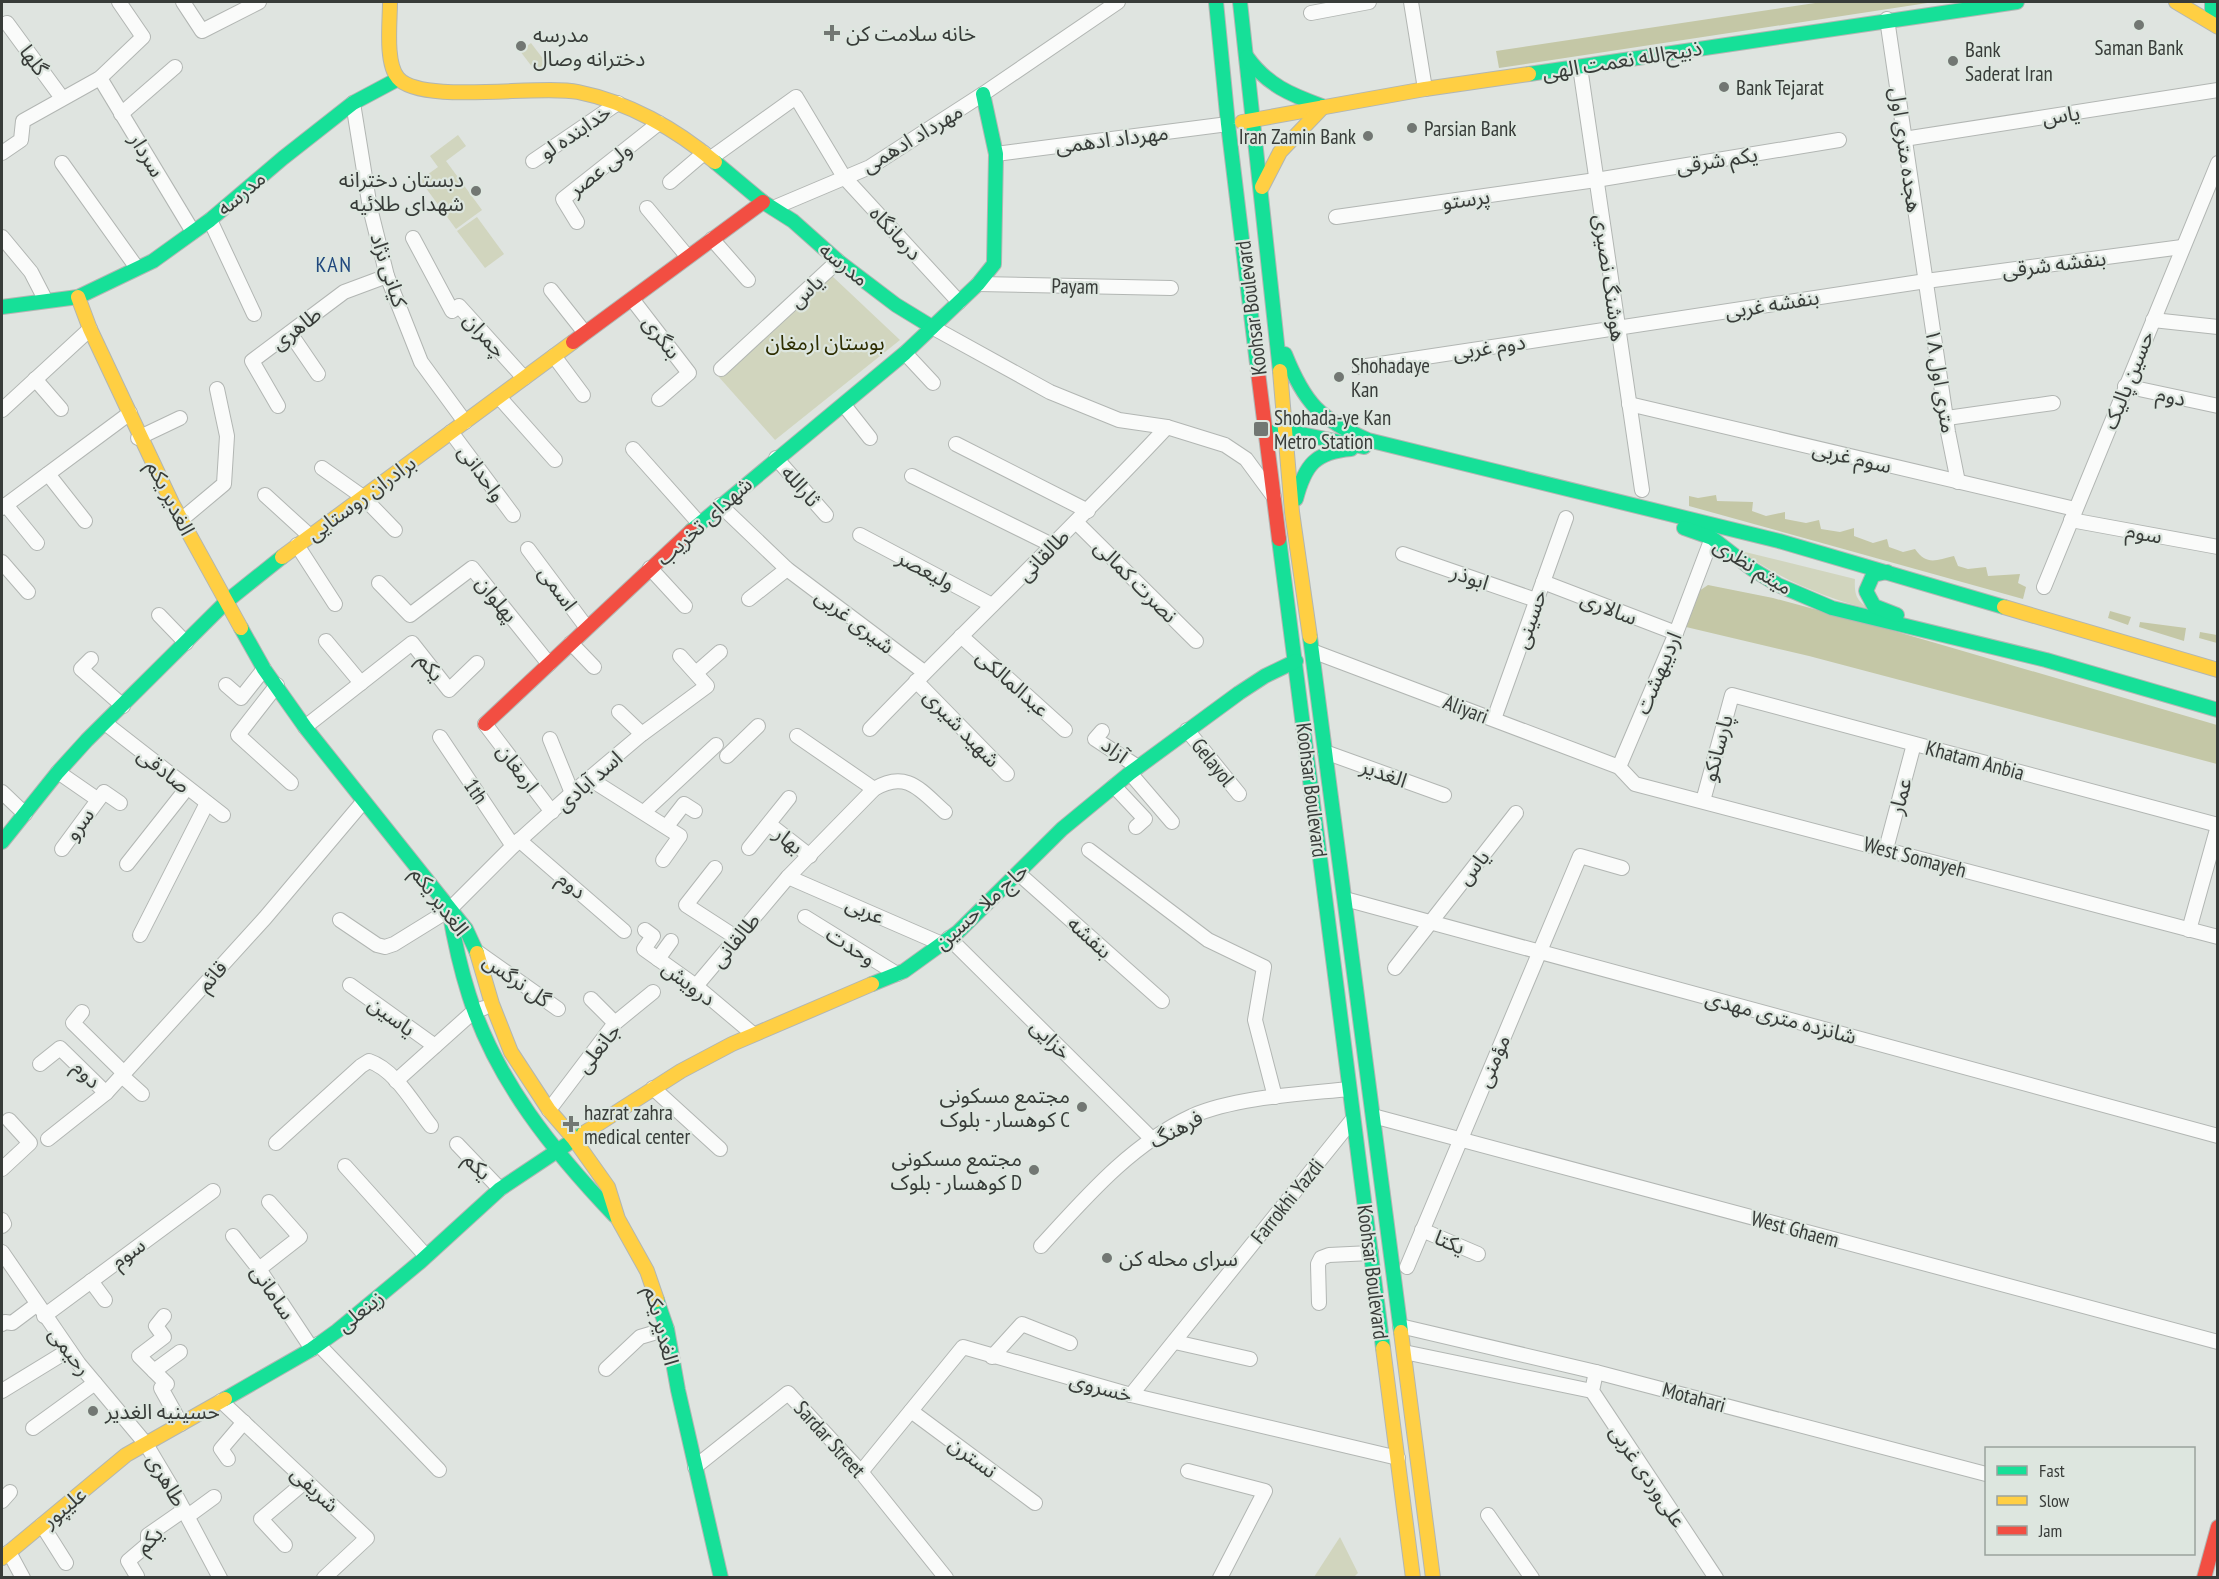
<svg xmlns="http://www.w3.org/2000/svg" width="2219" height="1579" font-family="'PT Sans Narrow','Noto Sans Arabic',sans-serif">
<rect width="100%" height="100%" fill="#dfe4e0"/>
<g fill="#d1d5be">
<polygon points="531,43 547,64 536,72 520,51"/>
<polygon points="458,135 466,146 446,161 482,210 456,229 420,180 438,167 430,156"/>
<polygon points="477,217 504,254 485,268 457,231"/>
<polygon points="831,275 900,340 775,440 718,376"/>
<path d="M1741 551 1855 579C1854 596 1857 602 1872 610 1824 597 1781 580 1741 551Z"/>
<polygon points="1340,1537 1358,1573 1354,1577 1314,1577"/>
</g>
<g fill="#c4c7a6">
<polygon points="1822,2 1934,2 1499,68 1496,51"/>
<path d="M1716 495 1717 501 1753 502 1752 511 1766 516 1785 512V519L1806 523 1819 520 1821 529 1840 532 1854 528V536L1873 543 1887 539 1889 547 1903 552 1915 549C1927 566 1936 560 1954 556L1958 566 1968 569 1986 567 1988 576 2020 574 2018 583 2026 587 2023 599 1689 506V496L1698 498Z"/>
<polygon points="1708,585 1773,598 1884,628 2217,725 2217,764 1809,656 1686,627 1699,591"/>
<polygon points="2110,611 2131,617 2128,625 2108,618"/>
<polygon points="2140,622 2186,628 2184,641 2139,627"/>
<polygon points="2200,632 2217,635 2217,643 2199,638"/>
</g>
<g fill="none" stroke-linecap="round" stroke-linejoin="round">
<g stroke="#b2b6b3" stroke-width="16">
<g id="street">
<polyline points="183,2 202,31 259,2"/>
<polyline points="1411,2 1425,89"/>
<polyline points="1311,13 1369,2"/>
<polyline points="1887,19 1948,432 1958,482"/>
<polyline points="7,23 62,98"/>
<polyline points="1580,67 1642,490"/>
<polyline points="100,78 193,232"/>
<polyline points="353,103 370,208 387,276 421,362 465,422"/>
<polyline points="121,114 175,67"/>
<polyline points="1904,139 2218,90"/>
<polyline points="2,153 21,140 23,121 100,78 143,37 119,2"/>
<polyline points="996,154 1228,124"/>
<polyline points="711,158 796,97 844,177 959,302"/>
<polyline points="533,161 618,103"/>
<polyline points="62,163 137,268"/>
<polyline points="670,182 704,153"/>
<polyline points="647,208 687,256"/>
<polyline points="773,208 870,167 983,94 1118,2"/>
<polyline points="1336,217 1596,180 1839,140"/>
<polyline points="210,220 254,314"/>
<polyline points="577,222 563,199 659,123"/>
<polyline points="2,237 31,272 46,301"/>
<polyline points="413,238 452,311 459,306 524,378"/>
<polyline points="712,239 748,280"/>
<polyline points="978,284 1171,288"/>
<polyline points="551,290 585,333"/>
<polyline points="632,299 689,373 659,399"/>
<polyline points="2153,320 2218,327"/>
<polyline points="932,327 1050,392 1119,420 1167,427 1225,445 1246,459 1274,497"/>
<polyline points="290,333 318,374"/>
<polyline points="905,353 933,383"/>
<polyline points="554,356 583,395"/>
<polyline points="1360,367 1926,281 2182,247"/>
<polyline points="721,369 838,261"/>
<polyline points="35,379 61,409"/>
<polyline points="2125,386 2218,406"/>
<polyline points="499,397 555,460"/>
<polyline points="1629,404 2075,509"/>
<polyline points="844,405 870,438"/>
<polyline points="278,406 252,361 344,292 387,276"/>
<polyline points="2,410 90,329"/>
<polyline points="1947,418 2053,403"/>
<polyline points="451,432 513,515"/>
<polyline points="138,438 180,418"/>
<polyline points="956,444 1088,511"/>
<polyline points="633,449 699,523"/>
<polyline points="776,458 826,515"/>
<polyline points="322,468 363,497 395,530"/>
<polyline points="48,474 85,521"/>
<polyline points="912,476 1052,545"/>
<polyline points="265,495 310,536"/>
<polyline points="6,505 37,543"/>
<polyline points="720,505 787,569 924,672"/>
<polyline points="2,508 130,413"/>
<polyline points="181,520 224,484 227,436 217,389"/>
<polyline points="2071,520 2218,547"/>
<polyline points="1076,522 1196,641"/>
<polyline points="860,535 992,605"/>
<polyline points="297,545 335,604"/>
<polyline points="528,549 587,628"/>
<polyline points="1403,554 1536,600"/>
<polyline points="2,562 28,592"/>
<polyline points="650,568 685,606"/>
<polyline points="1543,582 1676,633"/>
<polyline points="379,583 410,615 472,568 549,664"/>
<polyline points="2044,587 2218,163"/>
<polyline points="749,599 787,569"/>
<polyline points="159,615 186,643"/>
<polyline points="961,636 1065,730"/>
<polyline points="326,641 361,683"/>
<polyline points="571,643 594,667"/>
<polyline points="1312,651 1619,767 1635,784 2218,937"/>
<polyline points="91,659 81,669 123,706"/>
<polyline points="696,673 720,652"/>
<polyline points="916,681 1007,774"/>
<polyline points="226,685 241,698 264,669"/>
<polyline points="277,685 238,735 291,783"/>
<polyline points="619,712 642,734"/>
<polyline points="1494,719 1566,518"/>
<polyline points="105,723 223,815"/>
<polyline points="485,724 552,812"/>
<polyline points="305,727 412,643 449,690 477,663"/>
<path d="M870 729C968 627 1071 530 1167 427"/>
<polyline points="1187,730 1239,794"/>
<polyline points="1102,731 1095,739 1138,767"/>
<polyline points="797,736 874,789"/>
<polyline points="440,737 513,846"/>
<polyline points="550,739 572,793"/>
<polyline points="1325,752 1444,795"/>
<polyline points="727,756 758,726"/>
<polyline points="1619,767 1676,633 1712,538"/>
<polyline points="58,772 97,799"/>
<polyline points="1130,773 1172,822"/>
<polyline points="590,779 680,836 663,860"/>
<polyline points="1114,786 1145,819 1136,827"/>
<polyline points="2,792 25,814"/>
<polyline points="1703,801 1732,695 2218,825"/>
<polyline points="644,812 716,745"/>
<polyline points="769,824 810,856"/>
<polyline points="667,826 684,804 695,811"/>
<polyline points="519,840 624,931"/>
<polyline points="749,848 789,798"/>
<polyline points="62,849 104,792 120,803"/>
<polyline points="1886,849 1914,744"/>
<polyline points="1089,850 1208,940 1264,967 1255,1020 1275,1097"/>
<polyline points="127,864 187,788"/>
<polyline points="715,868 686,905 737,938"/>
<polyline points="1018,873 1162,1001"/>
<polyline points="788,877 942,944"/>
<polyline points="1345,899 2218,1136"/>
<polyline points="805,917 897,974"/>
<polyline points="340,920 377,945 385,947 394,944 449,910 513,846 572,793 642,734 707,686 680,656"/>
<polyline points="645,930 653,936 644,949 696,986 753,1034"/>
<polyline points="2189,930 2218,826"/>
<polyline points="140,935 207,803"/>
<polyline points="949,938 1152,1139"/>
<polyline points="476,951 558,1009"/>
<polyline points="658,959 671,941"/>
<polyline points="1395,968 1516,813"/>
<polyline points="350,985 435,1046"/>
<path d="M696 986 788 877 874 789C907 769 921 791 945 812"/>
<polyline points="591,999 615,1023"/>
<polyline points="82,1012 73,1023 124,1073"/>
<polyline points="40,1064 60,1048 106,1093"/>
<polyline points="122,1076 142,1094"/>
<polyline points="396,1081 473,1012 484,1008"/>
<polyline points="653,1088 720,1149"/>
<polyline points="549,1110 615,1023 653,992"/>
<polyline points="1373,1116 2218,1342"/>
<polyline points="48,1139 106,1093 265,918 363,802"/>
<path d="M276 1143 361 1066 369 1061C396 1070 414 1105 431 1126"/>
<polyline points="457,1144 500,1189"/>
<polyline points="345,1166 426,1256"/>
<polyline points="2,1169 30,1143 9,1120"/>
<polyline points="2,1220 4,1224 2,1226"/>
<polyline points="1422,1230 1478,1254"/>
<polyline points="233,1236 259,1269 312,1349"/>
<path d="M1041 1246C1086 1197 1130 1145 1192 1116 1236 1097 1301 1094 1349 1089"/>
<polyline points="2,1252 79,1364 146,1444 171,1486 220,1578"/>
<polyline points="1407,1267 1580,856 1622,868"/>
<polyline points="259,1269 300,1237 269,1202"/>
<polyline points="91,1281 105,1300"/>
<polyline points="1319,1303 1318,1264 1321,1258 1329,1255 1371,1253"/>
<polyline points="44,1316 213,1191"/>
<polyline points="164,1316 156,1326 164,1337 139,1356 167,1384 161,1388 181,1424"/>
<polyline points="2,1324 5,1322 12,1323 36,1305"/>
<polyline points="1400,1326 1596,1372 1986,1474"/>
<polyline points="1175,1342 1250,1359"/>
<polyline points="318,1344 439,1470"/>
<polyline points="1404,1352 1592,1391"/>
<polyline points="992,1357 1022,1324 1070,1343"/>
<polyline points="606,1369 640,1337 667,1329"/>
<polyline points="154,1371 180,1352"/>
<polyline points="1596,1372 1592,1391 1716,1578"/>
<polyline points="2,1391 69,1350"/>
<polyline points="1131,1395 1353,1119"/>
<polyline points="221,1401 367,1538 324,1578"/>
<polyline points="911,1411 1035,1503"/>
<polyline points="33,1428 95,1383"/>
<polyline points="228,1459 221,1449 244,1422"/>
<polyline points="695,1467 788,1393 861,1472 946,1578"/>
<polyline points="1188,1471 1265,1491 1220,1578"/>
<polyline points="861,1472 963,1347 1131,1395 1398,1458"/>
<polyline points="2,1501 10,1492"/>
<polyline points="1488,1515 1532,1578"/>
<polyline points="188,1516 214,1497"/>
<polyline points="42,1525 66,1563"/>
<polyline points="285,1545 261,1519 306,1481"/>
<polyline points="9,1552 23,1578"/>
<polyline points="137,1576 128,1561 148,1544 148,1535 184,1510"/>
</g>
</g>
<g stroke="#b2b6b3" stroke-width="16">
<g id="fast">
<polyline points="1216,2 1228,124 1258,372"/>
<polyline points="1240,2 1280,371"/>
<polyline points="2212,2 2212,9 2218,23"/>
<path d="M1247 57C1267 85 1291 95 1322 106"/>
<polyline points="1529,74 2017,2"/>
<polyline points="715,162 763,202 793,221 838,261 896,305 932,327"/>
<polyline points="2,307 78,297 153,261 210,220 283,158 353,103 398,79"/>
<path d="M1285 354C1305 404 1319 418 1368 440L1779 541 2004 607"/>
<polyline points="1276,431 1287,431 1364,447"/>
<path d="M1296 499C1305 465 1315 452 1351 449"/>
<polyline points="1684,528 1712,538 1752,569 1778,585 1832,608 2046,660 2218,710"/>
<polyline points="691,531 905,353 978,284 994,264 996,154 983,94"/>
<polyline points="1279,539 1383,1348"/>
<polyline points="1887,572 1873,575 1866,591 1874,606 1897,615"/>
<polyline points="241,628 264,669 305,727 466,929 477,953"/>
<polyline points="1310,637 1401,1332"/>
<polyline points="2,842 58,772 87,740 227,601 282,557"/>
<path d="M449 910C454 939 460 967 469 995 496 1081 554 1152 615 1216"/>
<polyline points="872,984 904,971 958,932 1062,829 1130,773 1239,693 1265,676 1296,661"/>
<polyline points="657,1300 667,1329 678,1390 721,1578"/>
<polyline points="225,1399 312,1349 337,1331 420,1262 500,1189 584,1133"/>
</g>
</g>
<g stroke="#b2b6b3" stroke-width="16">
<g id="slow">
<path d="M390 2C390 22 385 63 398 78 421 105 540 84 578 92 628 102 676 129 715 162"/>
<polyline points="2176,2 2218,27"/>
<polyline points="1242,122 1425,89 1529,74"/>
<polyline points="1262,187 1280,152 1323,107"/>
<polyline points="78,297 90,329 172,503 241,628"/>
<polyline points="1280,371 1292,512 1310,637"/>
<polyline points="282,557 573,342"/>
<polyline points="2004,607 2218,670"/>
<polyline points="477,953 492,1004 511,1052 549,1110 574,1139 608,1187 618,1219 647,1271 657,1300"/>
<polyline points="584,1133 681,1071 732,1044 872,984"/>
<polyline points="1401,1332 1433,1578"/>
<polyline points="1383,1348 1413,1578"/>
<polyline points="2,1558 126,1455 225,1399"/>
</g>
</g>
<g stroke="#b2b6b3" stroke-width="16">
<g id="jam">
<polyline points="573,342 763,202"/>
<polyline points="1258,372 1279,539"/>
<polyline points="485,724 691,531"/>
<polyline points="2204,1578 2218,1527"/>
</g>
</g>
<use href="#street" stroke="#fafbfa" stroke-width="14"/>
<use href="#fast" stroke="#16e098" stroke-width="14"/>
<use href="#slow" stroke="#ffcf43" stroke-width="14"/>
<use href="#jam" stroke="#f24e42" stroke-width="14"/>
</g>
<g fill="#727773" stroke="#dde6df" stroke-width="2">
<circle cx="2139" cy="25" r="6"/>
<path d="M829 24h6v6h6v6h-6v6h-6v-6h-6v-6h6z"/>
<circle cx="521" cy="46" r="6"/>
<circle cx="1953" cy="61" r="6"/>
<circle cx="1724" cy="87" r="6"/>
<circle cx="1412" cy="128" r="6"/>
<circle cx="1368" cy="136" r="6"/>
<circle cx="476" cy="191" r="6"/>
<circle cx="1339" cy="377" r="6"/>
<rect x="1253" y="421" width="16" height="16" rx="3"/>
<circle cx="1082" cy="1107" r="6"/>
<path d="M568 1115h6v6h6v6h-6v6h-6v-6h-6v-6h6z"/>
<circle cx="1034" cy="1170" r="6"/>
<circle cx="1107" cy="1258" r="6"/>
<circle cx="93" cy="1411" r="6"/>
</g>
<g text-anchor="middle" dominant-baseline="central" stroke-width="4.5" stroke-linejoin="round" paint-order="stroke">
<g font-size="21" fill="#383c39" stroke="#dde6df" text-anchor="start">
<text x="846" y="33">خانه سلامت کن</text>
<text x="533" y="34">مدرسه<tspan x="533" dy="24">دخترانه وصال</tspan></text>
<text x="2139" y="47" text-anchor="middle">Saman Bank</text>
<text x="1965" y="49">Bank<tspan x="1965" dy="24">Saderat Iran</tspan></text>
<text x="1736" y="87">Bank Tejarat</text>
<text x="1424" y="128">Parsian Bank</text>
<text x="1356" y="136" text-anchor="end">Iran Zamin Bank</text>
<text x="464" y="179" text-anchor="end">دبستان دخترانه<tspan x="464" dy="24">شهدای طلائیه</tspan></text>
<text x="1351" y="365">Shohadaye<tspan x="1351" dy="24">Kan</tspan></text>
<text x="1274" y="417">Shohada-ye Kan<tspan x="1274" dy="24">Metro Station</tspan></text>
<text x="1070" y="1095" text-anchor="end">مجتمع مسکونی<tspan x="1070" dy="24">کوهسار - بلوک C</tspan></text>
<text x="584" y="1112">hazrat zahra<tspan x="584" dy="24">medical center</tspan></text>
<text x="1022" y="1158" text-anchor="end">مجتمع مسکونی<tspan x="1022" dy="24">کوهسار - بلوک D</tspan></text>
<text x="1119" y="1258">سرای محله کن</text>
<text x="105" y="1411">حسینیه الغدیر</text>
</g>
<g font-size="21" fill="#383c39" stroke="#dde6df">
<text transform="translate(34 60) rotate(54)">گلها</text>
<text transform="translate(1622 60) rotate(-9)">ذبیح‌الله نعمت الهی</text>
<text transform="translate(2061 115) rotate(-9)">یاس</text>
<text transform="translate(575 132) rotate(-34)">خدابنده لو</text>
<text transform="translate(912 138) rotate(-31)">مهرداد ادهمی</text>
<text transform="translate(1112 139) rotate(-7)">مهرداد ادهمى</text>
<text transform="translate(1906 150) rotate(82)">هجده متری اول</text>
<text transform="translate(147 155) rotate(59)">سردار</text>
<text transform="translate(1717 160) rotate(-9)">یکم شرقی</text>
<text transform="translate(600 169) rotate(-38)">ولی عصر</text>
<text transform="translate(241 193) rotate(-40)">مدرسه</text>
<text transform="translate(1466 199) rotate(-8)">پرستو</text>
<text transform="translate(896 233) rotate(47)">درمانگاه</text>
<text transform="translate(844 264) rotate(39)">مدرسه</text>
<text transform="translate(2054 264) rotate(-7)">بنفشه شرقی</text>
<text transform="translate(389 270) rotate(72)">کیانی نژاد</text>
<text transform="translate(1610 278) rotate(82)">هوشنگ نصیری</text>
<text transform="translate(1075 286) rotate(1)">Payam</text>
<text transform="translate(806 291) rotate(-43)">یاس</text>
<text transform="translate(1772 304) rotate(-9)">بنفشه غربی</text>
<text transform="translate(1251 308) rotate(-97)">Koohsar Boulevard</text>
<text transform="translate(296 328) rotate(-37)">طاهری</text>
<text transform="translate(485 335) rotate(48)">چمران</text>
<text transform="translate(662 337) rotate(53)">بنگری</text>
<text transform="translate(1489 347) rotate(-9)">دوم غربی</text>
<text transform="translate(2128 380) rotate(-68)">حسین پالیک</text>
<text transform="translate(1941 381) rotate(81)">۱۸ متری اول</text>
<text transform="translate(2171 396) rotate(12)">دوم</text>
<text transform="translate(1852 457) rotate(13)">سوم غربی</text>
<text transform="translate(482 473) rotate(54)">واحدانی</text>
<text transform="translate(801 486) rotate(49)">ثارالله</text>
<text transform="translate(171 498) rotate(63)">الغدیر یکم</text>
<text transform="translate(361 498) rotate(-36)">برادران روستایی</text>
<text transform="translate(704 521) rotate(-42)">شهدای تخریب</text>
<text transform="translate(2144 533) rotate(10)">سوم</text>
<text transform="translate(1043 555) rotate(-45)">طالقانی</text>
<text transform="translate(1753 566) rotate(32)">میثم نظری</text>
<text transform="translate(926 570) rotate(28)">ولیعصر</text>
<text transform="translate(1470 577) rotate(19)">ابوذر</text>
<text transform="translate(1136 581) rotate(45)">نصرت کمالی</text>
<text transform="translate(558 588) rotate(54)">اسمی</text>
<text transform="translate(497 599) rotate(51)">پهلوان</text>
<text transform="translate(1609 608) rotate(21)">سالاری</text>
<text transform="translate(1530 619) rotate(-71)">حسینی</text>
<text transform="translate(855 621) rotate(37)">شیری غربی</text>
<text transform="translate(431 667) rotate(52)">یکم</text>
<text transform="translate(1658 673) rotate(-67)">اردیبهشت</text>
<text transform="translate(1013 683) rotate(42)">عبدالمالکی</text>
<text transform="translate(1466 709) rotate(21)">Aliyari</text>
<text transform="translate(962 728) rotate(46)">شهید شیری</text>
<text transform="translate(1717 748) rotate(-75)">پارسانکو</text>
<text transform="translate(1115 750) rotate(37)">آزاد</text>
<text transform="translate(1975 760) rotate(15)">Khatam Anbia</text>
<text transform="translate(1213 762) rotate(51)">Gelayol</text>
<text transform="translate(518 768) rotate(53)">ارمغان</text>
<text transform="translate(164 770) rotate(38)">صادقی</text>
<text transform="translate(1384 773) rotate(20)">الغدیر</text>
<text transform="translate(589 781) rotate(-41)">اسد آبادی</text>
<text transform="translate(1312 790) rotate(83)">Koohsar Boulevard</text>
<text transform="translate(476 791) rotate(56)">1th</text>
<text transform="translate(1900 796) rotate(-75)">عمار</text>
<text transform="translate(79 824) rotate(-54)">سرو</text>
<text transform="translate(789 840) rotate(39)">بهار</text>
<text transform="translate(1915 857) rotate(15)">West Somayeh</text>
<text transform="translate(1473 867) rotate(-51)">یاس</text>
<text transform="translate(572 885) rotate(40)">دوم</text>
<text transform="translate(440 901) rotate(53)">الغدیر یکم</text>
<text transform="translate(981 906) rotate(-42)">حاج ملا حسین</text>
<text transform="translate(865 910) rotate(23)">عربی</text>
<text transform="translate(1090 937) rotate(42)">بنفشه</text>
<text transform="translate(735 940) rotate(-50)">طالقانی</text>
<text transform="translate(851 946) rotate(32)">وحدت</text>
<text transform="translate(212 976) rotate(-48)">قائم</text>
<text transform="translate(517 980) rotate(35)">گل نرگس</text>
<text transform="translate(689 983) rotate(37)">درویش</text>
<text transform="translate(392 1016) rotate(36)">یاسین</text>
<text transform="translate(1781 1017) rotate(15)">شانزده متری مهدی</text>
<text transform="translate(1051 1039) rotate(45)">خزایی</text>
<text transform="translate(598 1048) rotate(-51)">جانعلی</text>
<text transform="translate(1493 1061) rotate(-67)">مؤمنی</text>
<text transform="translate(87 1074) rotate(45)">دوم</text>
<text transform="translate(1176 1129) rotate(-28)">فرهنگ</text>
<text transform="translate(478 1166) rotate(46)">یکم</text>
<text transform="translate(1287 1201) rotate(-51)">Farrokhi Yazdi</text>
<text transform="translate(1795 1229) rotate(15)">West Ghaem</text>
<text transform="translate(1450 1242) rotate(23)">یکتا</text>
<text transform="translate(128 1253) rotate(-36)">سوم</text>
<text transform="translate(1373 1272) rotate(83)">Koohsar Boulevard</text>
<text transform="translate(273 1292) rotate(56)">سامانی</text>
<text transform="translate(360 1311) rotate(-39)">زینعلی</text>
<text transform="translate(662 1326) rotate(75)">الغدیر یکم</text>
<text transform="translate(70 1351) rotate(53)">رحیمی</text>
<text transform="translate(1101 1387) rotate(15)">خسروی</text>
<text transform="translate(1694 1397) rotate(15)">Motahari</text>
<text transform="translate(830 1439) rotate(48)">Sardar Street</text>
<text transform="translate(973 1457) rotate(37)">نسترن</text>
<text transform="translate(1648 1476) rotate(56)">علی‌وردی غربی</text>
<text transform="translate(167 1480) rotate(60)">طاهری</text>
<text transform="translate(315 1489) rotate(43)">شریفی</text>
<text transform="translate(64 1507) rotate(-40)">علیپور</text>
<text transform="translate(149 1540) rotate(-46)">یکم</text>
</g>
<g font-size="21" fill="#2d2d00" stroke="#dde6df">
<text x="825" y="342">بوستان ارمغان</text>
</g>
<g font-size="22" letter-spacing="1.5" fill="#21487e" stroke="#dde6df">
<text x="334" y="264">KAN</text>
</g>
</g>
<rect width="2219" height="1579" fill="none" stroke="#383c39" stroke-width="6"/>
<rect x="1985" y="1447" width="210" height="108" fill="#dde6df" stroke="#9ba29d" stroke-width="1.5"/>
<rect x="1997" y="1466" width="30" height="9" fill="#16e098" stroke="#9ba29d" stroke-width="1.5"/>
<text x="2039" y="1477" font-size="18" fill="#383c39">Fast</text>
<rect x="1997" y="1496" width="30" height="9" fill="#ffcf43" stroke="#9ba29d" stroke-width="1.5"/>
<text x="2039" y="1507" font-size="18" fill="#383c39">Slow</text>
<rect x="1997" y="1526" width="30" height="9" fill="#f24e42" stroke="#9ba29d" stroke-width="1.5"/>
<text x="2039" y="1537" font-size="18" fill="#383c39">Jam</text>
</svg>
